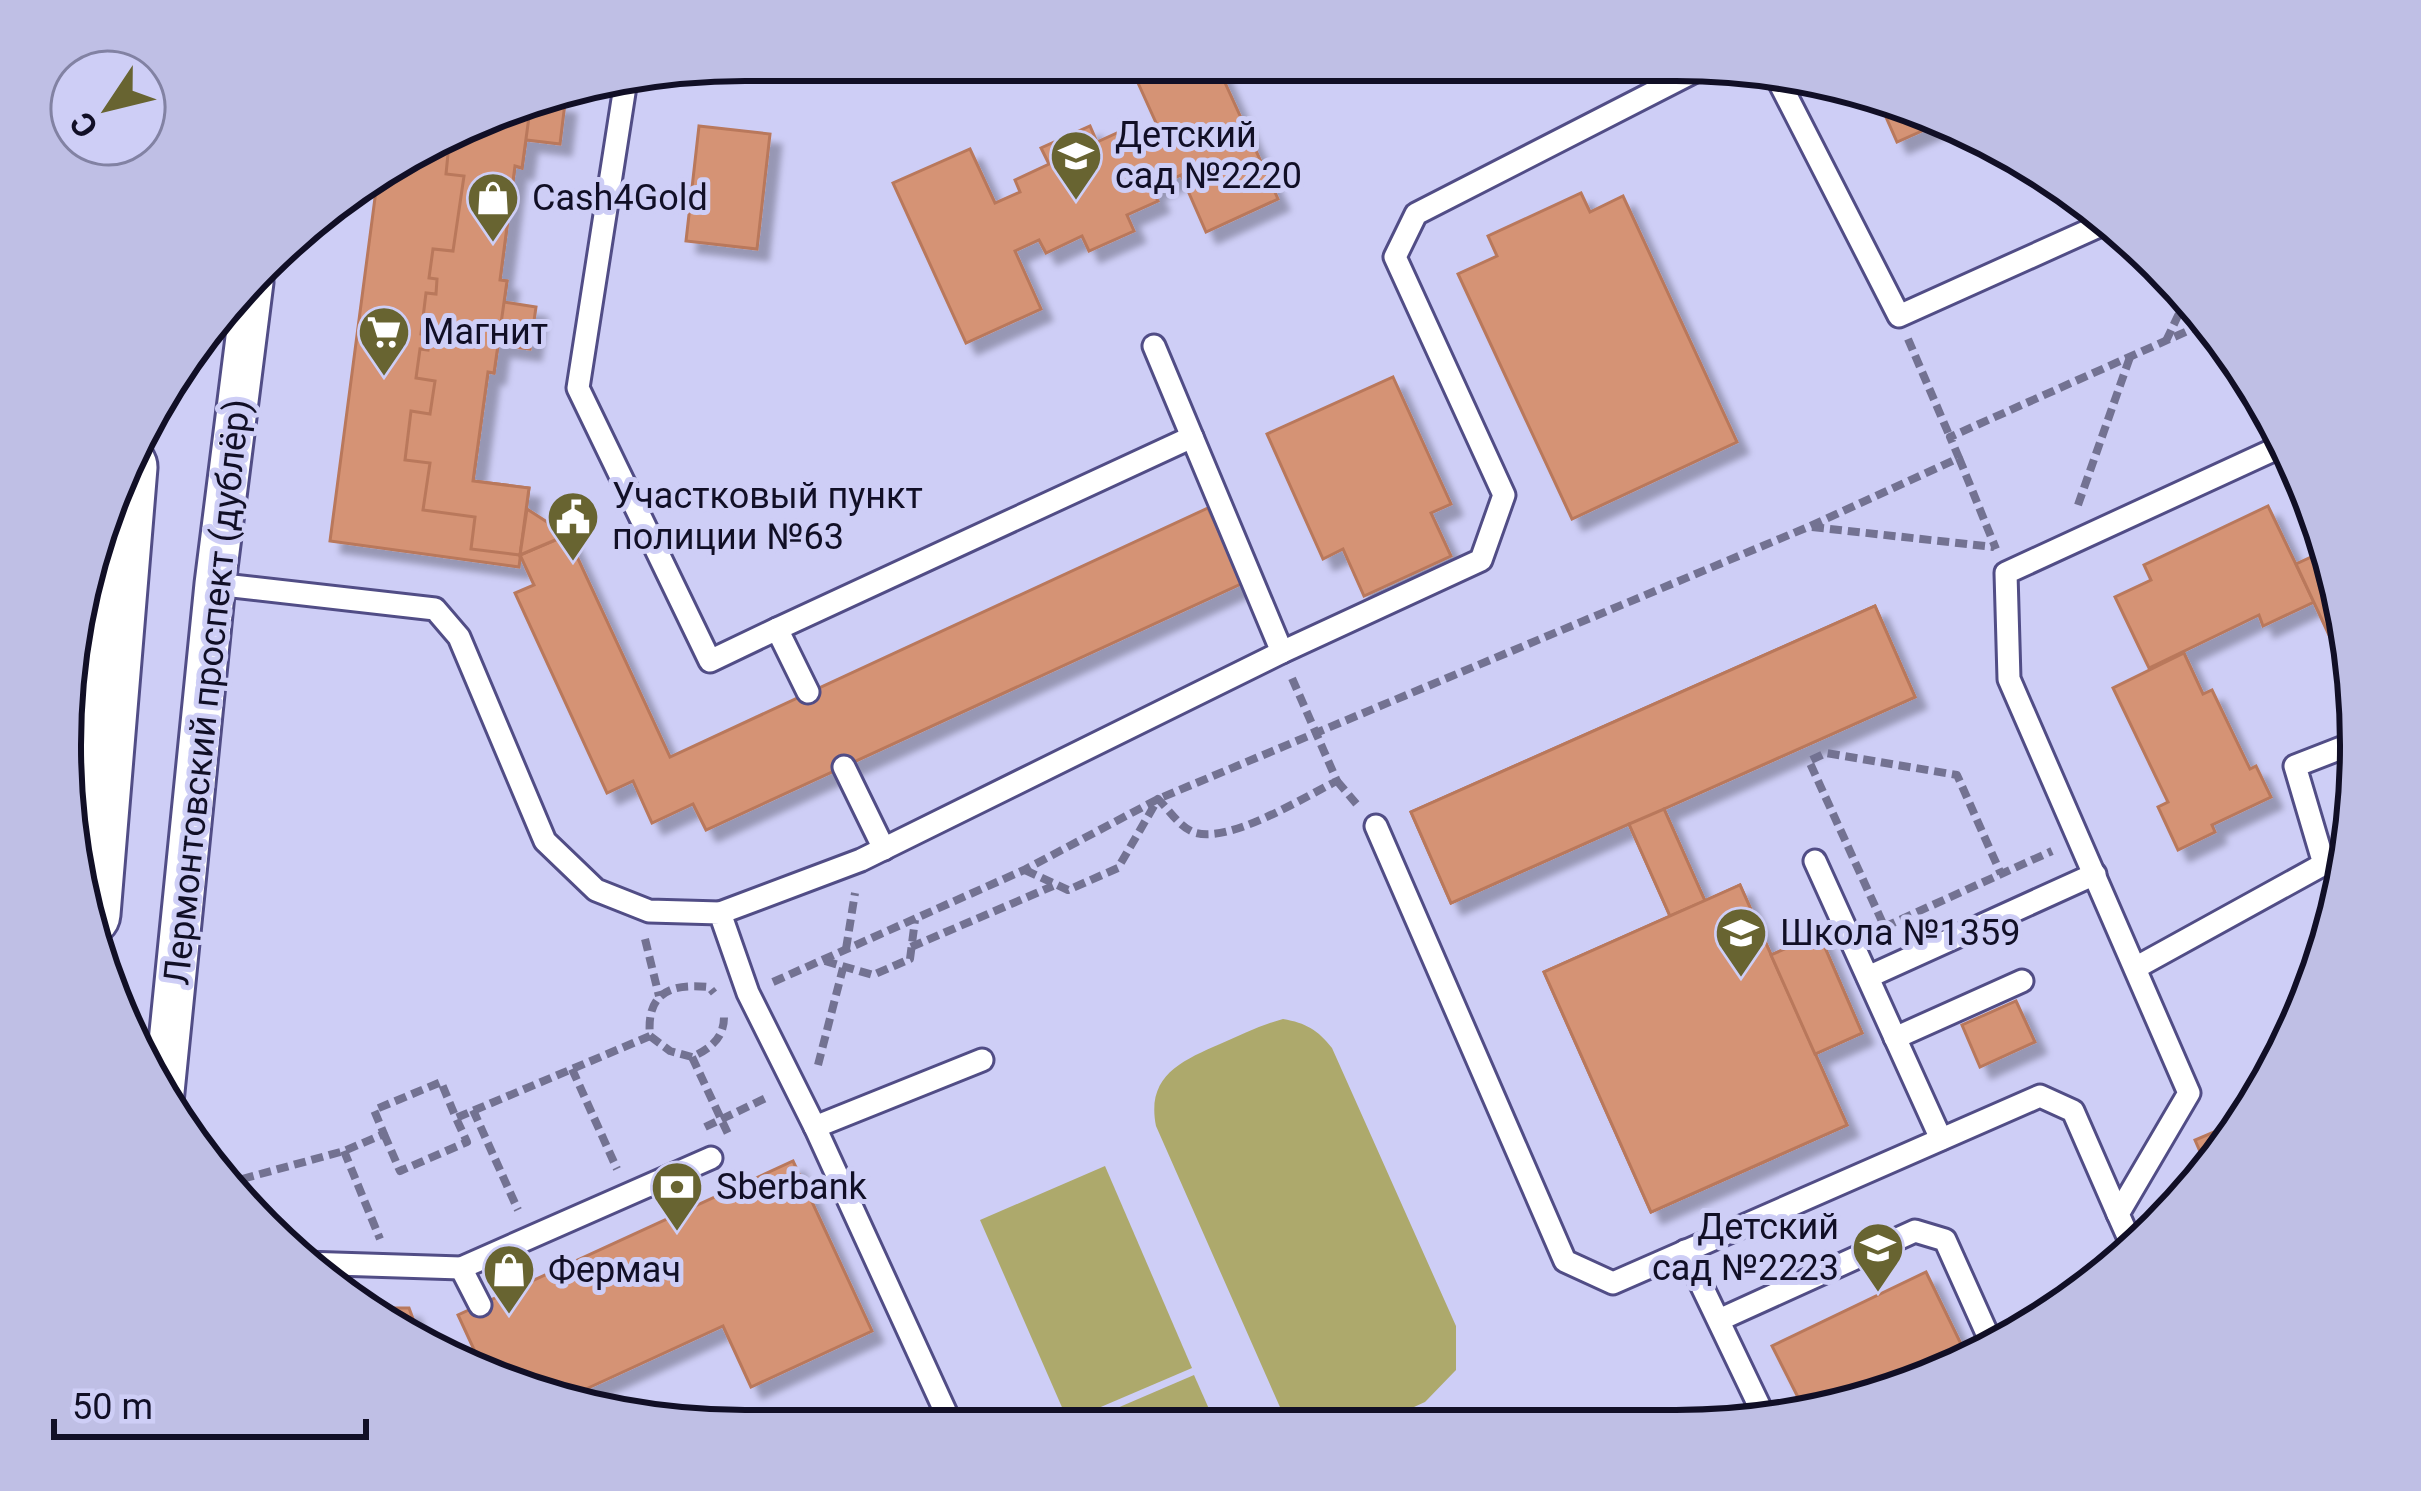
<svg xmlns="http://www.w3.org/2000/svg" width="2421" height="1491" font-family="Roboto,sans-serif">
<defs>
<filter id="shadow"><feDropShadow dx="11" dy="11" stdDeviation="3" flood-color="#0004"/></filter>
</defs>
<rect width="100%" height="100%" fill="#cecef6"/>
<g fill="#ada96c">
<path d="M1283 1019C1306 1023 1318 1030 1332 1048L1456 1326V1370L1425 1402 1368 1428H1296L1283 1414 1156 1126C1146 1076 1181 1061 1220 1044 1241 1035 1261 1025 1283 1019Z"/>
<polygon points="1105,1166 1192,1368 1068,1421 980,1220"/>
<polygon points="1194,1375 1217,1427 1073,1427"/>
</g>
<g fill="#d59374" stroke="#b9785b" stroke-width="3" filter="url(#shadow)">
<polygon points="1160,62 1216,63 1278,199 1206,232 1181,175 1152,189 1158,201 1127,215 1134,231 1089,251 1082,236 1046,253 1039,240 1015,251 1041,309 966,343 893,183 970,149 995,203 1020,192 1015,180 1049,164 1041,148 1090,126 1097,142 1128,128 1132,137 1157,125 1134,74"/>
<polygon points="532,95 531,98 565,103 560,144 526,140 522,168 515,166 500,280 507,281 504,302 536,307 530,349 498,345 494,373 488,372 473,481 529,488 519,567 330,541 378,175"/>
<polygon points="532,95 522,168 515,166 500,280 507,281 498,345 494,373 488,372 473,481 529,488 520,555 471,549 475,517 423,510 430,463 405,460 411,411 430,414 435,381 416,378 420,349 428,350 430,335 421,334 426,293 436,294 437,279 429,278 433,249 453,251 464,176 446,174 449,144 459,145 461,131"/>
<polygon points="1882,97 1937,112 1939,113 1929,118 1933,126 1897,142 1878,99"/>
<polygon points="699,126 770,134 757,249 686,241"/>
<polygon points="1581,193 1590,212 1623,196 1737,442 1572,519 1458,274 1497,256 1488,236"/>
<polygon points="1393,377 1451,504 1431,513 1451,556 1364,596 1343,549 1323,559 1267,434"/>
<polygon points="2268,506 2314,602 2263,626 2259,615 2149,668 2115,597 2151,580 2144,565"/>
<polygon points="1208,508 1243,583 706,830 693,804 652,823 633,781 607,793 515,593 534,585 520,555 567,535 670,757"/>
<polygon points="527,509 567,535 520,555"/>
<polygon points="2320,553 2355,655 2342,663 2296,564"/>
<polygon points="1875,606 1915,697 1451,903 1411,812"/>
<polygon points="1875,606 1915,697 1664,809 1705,901 1740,885 1771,955 1819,934 1862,1033 1815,1054 1847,1125 1651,1212 1544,972 1670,916 1629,824 1451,903 1411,812"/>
<polygon points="2184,653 2203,694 2212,690 2250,769 2256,766 2271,797 2212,825 2215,832 2178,850 2158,807 2168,802 2113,688"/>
<polygon points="1664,809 1705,901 1670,916 1629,824"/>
<polygon points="1740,885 1847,1125 1651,1212 1544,972"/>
<polygon points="1819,934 1862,1033 1815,1054 1771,955"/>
<polygon points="2016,1001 2035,1042 1980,1067 1962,1025"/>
<polygon points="2240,1121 2220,1162 2209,1172 2195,1140"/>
<polygon points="793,1161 872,1331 751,1387 723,1326 562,1400 488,1380 458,1315"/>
<polygon points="1926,1272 1963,1348 1909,1374 1913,1383 1862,1404 1858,1396 1823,1412 1807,1415 1772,1346"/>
<polygon points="361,1308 409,1308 422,1343"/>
</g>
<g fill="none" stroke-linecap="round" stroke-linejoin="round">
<g stroke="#514d86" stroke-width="27">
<g id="lane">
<polyline points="1772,68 1899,316 2110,221"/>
<polyline points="626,80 578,388 710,661 777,629"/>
<polyline points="215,584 435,609 459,637 545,841 596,890 649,911 720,913 748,993 815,1127 982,1060"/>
<polyline points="1282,652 1481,560 1504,495 1395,257 1416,214 1707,65"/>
<polyline points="808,692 777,629 1192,437"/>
<polyline points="844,767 884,849"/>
<polyline points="1376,826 1565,1261 1613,1283 2040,1096 2073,1111 2118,1214"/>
<polyline points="1815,861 1941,1139"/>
<polyline points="720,913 861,860 1282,652 1154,346"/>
<polyline points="2137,967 2324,864 2295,766 2349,745"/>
<polyline points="1868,977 2095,874"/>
<polyline points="1895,1038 2022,981"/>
<polyline points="815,1127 952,1426"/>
<polyline points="2130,1241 2118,1214 2189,1093 2009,679 2006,573 2284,445"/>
<polyline points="1685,1251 1767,1422"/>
<polyline points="304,1263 461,1268 711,1158"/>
<polyline points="461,1268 480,1305"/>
<polyline points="1719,1320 1915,1231 1945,1240 1994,1349"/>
</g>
</g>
<g stroke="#514d86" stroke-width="45">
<polyline id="street" points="163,1102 215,584 253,282"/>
</g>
<g stroke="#514d86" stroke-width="69">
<polyline id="primary" points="88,914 125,467"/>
</g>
<g stroke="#737292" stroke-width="8" stroke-dasharray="12 6" stroke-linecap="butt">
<polyline points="1908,339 1950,437"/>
<polyline points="2166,341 2183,305"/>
<polyline points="1959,458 1996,549"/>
<polyline points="2078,505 2130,357"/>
<polyline points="1812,527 1994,547"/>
<polyline points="1337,781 1359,807"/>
<path d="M1025 870 1068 890 1118 868 1158 799C1169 810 1179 826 1193 832 1228 845 1304 797 1337 781L1291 676"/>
<polyline points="1884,927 2052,851"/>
<polyline points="645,939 659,996"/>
<polyline points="1890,939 1809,761 1826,753 1957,775 2001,874"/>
<polyline points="911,947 1053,886"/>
<polyline points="846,949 855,893"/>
<polyline points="825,961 873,975 910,959 915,920"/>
<polyline points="773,982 1024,870 1158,799 1808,527 1959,458 1950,437 2201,325"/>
<path d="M650 1036 670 1051 692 1057C709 1049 724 1039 724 1017"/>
<polyline points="692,1057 729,1136"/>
<polyline points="818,1065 843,968"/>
<polyline points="572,1069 617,1169"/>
<polyline points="473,1110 518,1210"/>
<polyline points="705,1127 768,1097"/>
<polyline points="384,1134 400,1171 467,1142 456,1118"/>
<polyline points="344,1151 380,1239"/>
<path d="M242 1179 344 1151 384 1134 374 1110 441 1082 456 1118 650 1036C646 993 670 983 709 987L714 993"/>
</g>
<use href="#lane" stroke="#fff" stroke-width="21"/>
<use href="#street" stroke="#fff" stroke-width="39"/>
<use href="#primary" stroke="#fff" stroke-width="63"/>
</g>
<defs>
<g id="school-pin" transform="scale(2.7)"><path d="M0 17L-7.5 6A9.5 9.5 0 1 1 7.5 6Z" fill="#686431" stroke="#cecef6"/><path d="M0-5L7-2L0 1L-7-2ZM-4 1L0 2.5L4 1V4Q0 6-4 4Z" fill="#fff"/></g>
<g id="shop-pin" transform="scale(2.7)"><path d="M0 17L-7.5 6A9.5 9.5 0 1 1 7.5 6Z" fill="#686431" stroke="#cecef6"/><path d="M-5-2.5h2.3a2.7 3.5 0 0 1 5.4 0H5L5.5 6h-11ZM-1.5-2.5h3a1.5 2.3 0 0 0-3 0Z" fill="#fff"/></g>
<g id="supermarket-pin" transform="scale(2.7)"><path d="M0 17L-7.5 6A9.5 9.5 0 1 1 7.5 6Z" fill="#686431" stroke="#cecef6"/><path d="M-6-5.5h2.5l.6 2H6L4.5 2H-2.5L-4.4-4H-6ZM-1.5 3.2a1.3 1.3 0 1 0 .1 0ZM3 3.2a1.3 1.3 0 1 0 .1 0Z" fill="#fff"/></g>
<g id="civic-pin" transform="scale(2.7)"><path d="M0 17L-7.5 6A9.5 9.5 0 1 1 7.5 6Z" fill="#686431" stroke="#cecef6"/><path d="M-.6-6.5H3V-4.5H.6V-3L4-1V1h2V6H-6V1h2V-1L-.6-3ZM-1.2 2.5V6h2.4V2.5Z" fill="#fff"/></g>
<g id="bank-pin" transform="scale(2.7)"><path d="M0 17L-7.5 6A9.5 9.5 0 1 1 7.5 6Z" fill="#686431" stroke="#cecef6"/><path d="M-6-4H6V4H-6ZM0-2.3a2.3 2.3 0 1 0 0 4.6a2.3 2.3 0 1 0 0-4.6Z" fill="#fff"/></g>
</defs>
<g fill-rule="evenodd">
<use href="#school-pin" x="1076" y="156"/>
<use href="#shop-pin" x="493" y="198"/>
<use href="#supermarket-pin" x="384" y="332"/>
<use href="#civic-pin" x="573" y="517"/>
<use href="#school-pin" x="1741" y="933"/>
<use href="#bank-pin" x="677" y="1187"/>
<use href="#school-pin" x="1878" y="1248"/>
<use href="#shop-pin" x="509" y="1270"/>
</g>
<g text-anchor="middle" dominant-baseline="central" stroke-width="10" stroke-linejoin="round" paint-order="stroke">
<g font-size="36" fill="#110f26" stroke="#cecef6" text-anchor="start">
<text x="1115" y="135">Детский<tspan x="1115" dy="41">сад №2220</tspan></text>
<text x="532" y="198">Cash4Gold</text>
<text x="423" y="332">Магнит</text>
<text x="612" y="496">Участковый пункт<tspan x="612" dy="41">полиции №63</tspan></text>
<text x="1780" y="933">Школа №1359</text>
<text x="716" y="1187">Sberbank</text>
<text x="1839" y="1227" text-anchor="end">Детский<tspan x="1839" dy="41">сад №2223</tspan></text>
<text x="548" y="1270">Фермач</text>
</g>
<g font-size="36" fill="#110f26" stroke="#cecef6">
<text transform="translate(207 692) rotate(-84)">Лермонтовский проспект (дублёр)</text>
</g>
</g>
<path d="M0 0H2421V1491H0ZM745 81H1676A664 664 0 0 1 2340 745V746A664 664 0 0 1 1676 1410H745A664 664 0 0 1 81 746V745A664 664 0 0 1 745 81Z" fill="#bfbfe5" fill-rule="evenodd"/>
<path fill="none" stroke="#110f26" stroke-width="6" d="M745 81H1676A664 664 0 0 1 2340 745V746A664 664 0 0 1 1676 1410H745A664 664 0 0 1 81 746V745A664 664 0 0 1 745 81Z"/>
<g transform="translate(108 108) rotate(235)"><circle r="57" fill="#cecef6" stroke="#8282a3" stroke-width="3"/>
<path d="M0-9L21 45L0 30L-21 45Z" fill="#686431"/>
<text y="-18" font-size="33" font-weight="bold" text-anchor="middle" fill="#110f26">С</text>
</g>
<path d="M54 1419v18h312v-18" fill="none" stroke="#110f26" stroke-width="6"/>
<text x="72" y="1419" font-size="36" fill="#110f26" stroke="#cecef6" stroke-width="9" paint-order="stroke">50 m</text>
</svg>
